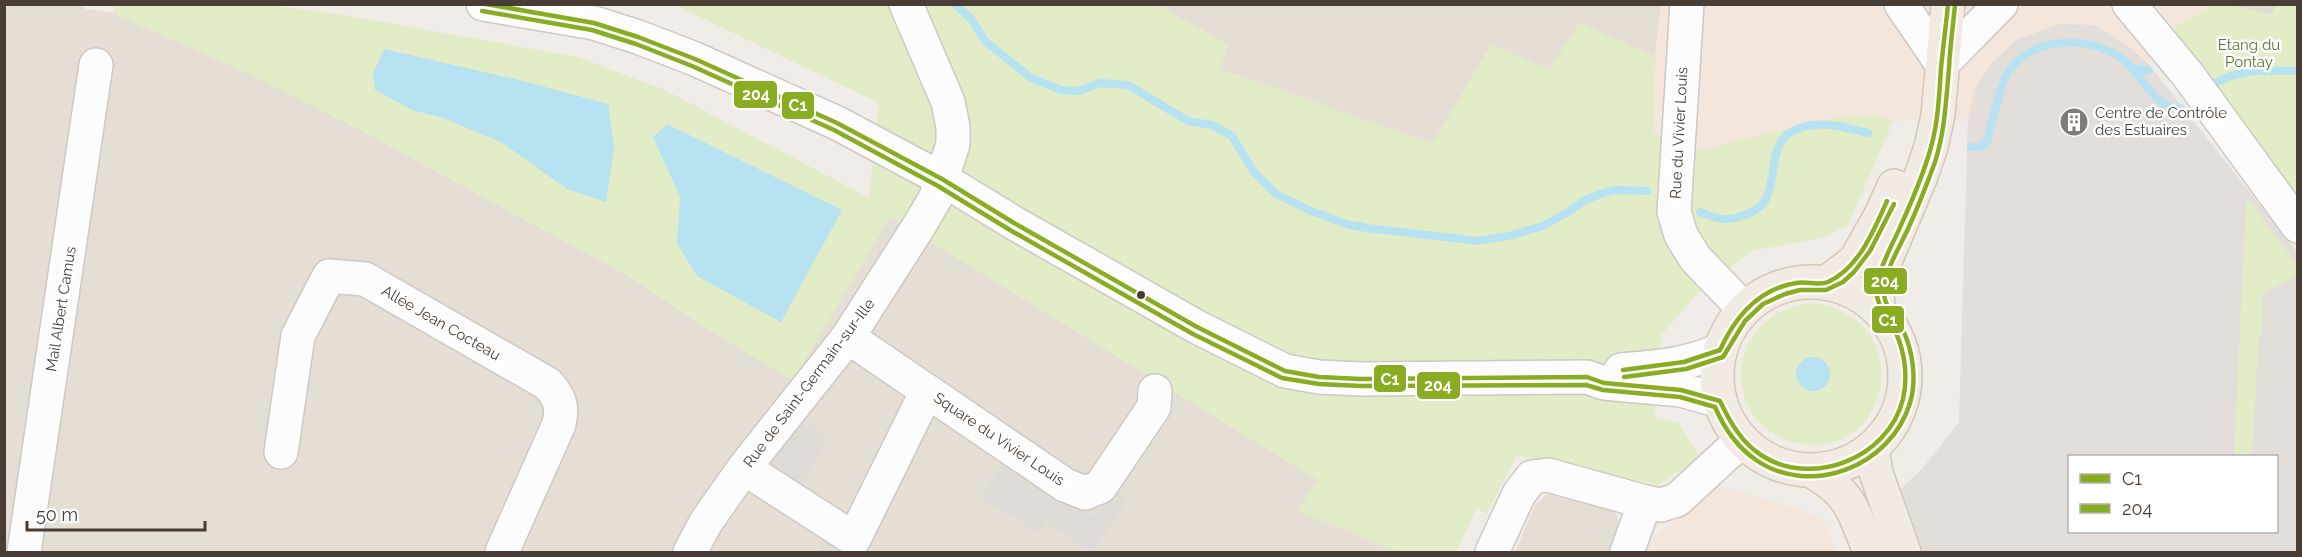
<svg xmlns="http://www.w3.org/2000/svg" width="2302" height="557" font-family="Raleway,sans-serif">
<rect width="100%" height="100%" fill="#f0ede8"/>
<g fill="#e5ded5">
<polygon points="4,5 79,5 86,9 113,13 250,74 353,126 632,278 701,325 793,380 890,216 1318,480 1299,511 1400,552 5,552"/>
<polygon points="1157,5 1661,5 1655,57 1580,23 1549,70 1491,45 1432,145 1236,74 1219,70 1229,45"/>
<polygon points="1551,491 1614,510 1634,552 1515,552 1535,505"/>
</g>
<g fill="#f4e6da">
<polygon points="1661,5 2210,5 2209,8 2171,29 2147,62 2124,43 1990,65 1975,89 1968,119 1893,121 1873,115 1824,119 1702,150 1654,133 1655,57"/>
<polygon points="1717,485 1796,508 1824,521 1836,552 1637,552"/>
</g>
<path fill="#e3ded9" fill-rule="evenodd" d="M2061 24 2095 25 2124 43 2147 62 2297 252V552H1923L1901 489 1921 470 1959 422 1968 119 1975 89 1990 65 2017 39ZM2070 456H2276V532H2070Z"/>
<g fill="#e2ecc6" fill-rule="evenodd">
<polygon points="114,5 267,5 337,14 578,57 667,91 869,198 879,103 675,5 1157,5 1229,45 1219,70 1236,74 1432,144 1491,45 1549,70 1580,22 1655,57 1654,133 1702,150 1824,119 1873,115 1893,121 1848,225 1822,238 1751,251 1696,295 1661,335 1655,418 1679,423 1700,458 1658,485 1517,455 1487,513 1476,509 1456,552 1400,552 1298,511 1317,480 890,217 793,381 701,325 632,278 353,126 250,74 113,13"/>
<polygon points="2210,5 2297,5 2297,204 2171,29 2209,8"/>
<polygon points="2249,200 2297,265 2297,279 2295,277 2263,294 2262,330 2262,334 2259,334 2252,456 2234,456 2246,202"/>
<path d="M1814 303C1919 319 1891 457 1802 444 1719 431 1719 311 1814 303ZM1820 359 1828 367 1812 391 1802 387Z"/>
</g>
<g fill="#dfdcd8">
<polygon points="2232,5 2275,4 2275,5 2272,14"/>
<polygon points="802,419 827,440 803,485 770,463"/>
<polygon points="1006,458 1095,517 1115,490 1128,500 1092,552 1089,552 1046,522 1039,533 980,497"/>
<polygon points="824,539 847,552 817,552"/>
</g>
<g fill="#b6e2f1">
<polygon points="384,49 523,81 608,104 614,149 606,202 567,189 501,142 443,118 412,110 375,90 373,74"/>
<polygon points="667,124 842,210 781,322 697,276 677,243 680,197 653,137"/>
<circle cx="1813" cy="374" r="17"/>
</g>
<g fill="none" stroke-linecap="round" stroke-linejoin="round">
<g stroke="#b6e2f1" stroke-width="8">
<polyline points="955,4 971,19 985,41 1031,78 1061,90 1079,91 1100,83 1128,85 1188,121 1212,125 1232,136 1253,171 1276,194 1309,210 1346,224 1367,228 1478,241 1508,236 1543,226 1570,211 1585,200 1600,194 1615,190 1647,191"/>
<polyline points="2131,68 2148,70"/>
<path d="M2215 83C2246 67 2263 71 2298 71"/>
<path d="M1971 147H1979L1987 142C1992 123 2000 82 2011 68 2037 35 2093 36 2124 60 2143 75 2154 110 2181 108"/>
<path d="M1700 212C1706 214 1714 218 1722 219 1735 220 1760 212 1766 199 1780 170 1763 131 1813 125 1831 123 1851 129 1868 133"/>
</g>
<g stroke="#cdc9c4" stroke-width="36">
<g id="minor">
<polyline points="483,4 594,23 638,37 695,59 837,123 942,179 1014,223 1197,327 1285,371 1319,377 1361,379 1587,377 1604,383 1681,390 1720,401"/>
<polyline points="1687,4 1674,212 1681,235 1695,258 1744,309"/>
<polyline points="1901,4 1942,64 2001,4"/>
<polyline points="2129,4 2188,75 2298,226"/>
<polyline points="848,337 927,391"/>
<path d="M1621 370C1655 367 1688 365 1720 350"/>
<path d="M281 452 298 336 329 276 365 279 548 384C560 398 563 406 559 424L502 552"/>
<polyline points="744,468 854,539 927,391 1065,485 1085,493 1100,487 1154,407 1155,391"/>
<polyline points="24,552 96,65"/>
<polyline points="690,552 706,522 744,468 848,337 919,226 936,197 953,144 953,127 948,102 906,4"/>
<polyline points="1492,552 1519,494 1532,477 1548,475 1645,502 1661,505 1677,500 1742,440"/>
<polyline points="1627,552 1645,502"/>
</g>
</g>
<g stroke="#d4c6b5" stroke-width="36">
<g id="major">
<circle cx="1811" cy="376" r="94"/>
<polyline points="1826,283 1855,261 1881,215 1894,186"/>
<polyline points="1878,309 1877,286 1883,266 1921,176 1931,147 1938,115 1948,4"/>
<polyline points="1872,449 1876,473 1904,552"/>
<path d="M1812 471C1853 495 1853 511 1870 552"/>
</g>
</g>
<use href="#minor" stroke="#fdfcfc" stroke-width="33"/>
<use href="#major" stroke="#f1ebe3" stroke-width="33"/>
<g stroke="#fff" stroke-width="9">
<g id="bus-1">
<path d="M486 4 594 23 638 37 695 59 837 123 942 179 1014 223 1197 327 1285 371 1319 377 1361 379 1587 377 1604 383 1681 390 1720 401C1730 422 1741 442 1761 455 1811 488 1888 459 1903 399 1908 378 1905 353 1896 333 1887 316 1874 305 1877 284 1881 263 1893 244 1901 225 1911 203 1921 180 1928 157 1938 128 1939 98 1941 68 1943 47 1946 26 1948 4"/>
<path d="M1623 370 1684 362 1720 350C1735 317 1759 289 1796 283 1807 281 1818 286 1828 282 1859 268 1874 230 1887 201"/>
</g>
</g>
<g stroke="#fff" stroke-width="9">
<g id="bus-2">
<path d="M482 11 592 30 636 44 692 66 834 130 938 186 1010 230 1193 334 1282 378 1319 384 1361 386 1586 385 1603 390 1680 397 1715 407C1724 428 1737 447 1756 460 1811 498 1891 466 1910 403 1917 380 1913 350 1902 328 1894 315 1882 304 1884 288 1887 267 1899 248 1908 229 1918 207 1927 184 1935 162 1945 131 1946 100 1949 68 1950 47 1953 26 1955 5"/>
<polyline points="1624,377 1686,369 1723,357 1745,321 1763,304 1785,294 1800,290 1826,290 1843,282 1854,272 1870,251 1894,204"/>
</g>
</g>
<use href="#bus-1" stroke="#89ad21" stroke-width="4.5"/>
<use href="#bus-2" stroke="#88ad22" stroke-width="4.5"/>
</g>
<defs>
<g id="building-disc" transform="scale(1.5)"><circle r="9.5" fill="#827b73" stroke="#fff"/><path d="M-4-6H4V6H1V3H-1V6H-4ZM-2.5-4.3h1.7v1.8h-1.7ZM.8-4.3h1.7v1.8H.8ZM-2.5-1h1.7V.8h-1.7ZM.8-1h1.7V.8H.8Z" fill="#fff"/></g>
</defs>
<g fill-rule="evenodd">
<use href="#building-disc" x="2074" y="122"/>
</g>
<circle fill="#473d34" stroke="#fff" stroke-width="2" cx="1141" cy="295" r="5"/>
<g text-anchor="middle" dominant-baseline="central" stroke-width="5" stroke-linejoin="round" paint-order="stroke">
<g font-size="15" fill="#517c24" stroke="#fff">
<text x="2249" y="45">Etang du<tspan x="2249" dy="17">Pontay</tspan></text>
</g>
<g font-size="15" fill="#473d34" stroke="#fff" text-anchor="start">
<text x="2095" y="113">Centre de Contrôle<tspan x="2095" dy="17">des Estuaires</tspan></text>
</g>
<g font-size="15" fill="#473d34" stroke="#fff">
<text transform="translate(1679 133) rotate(-87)">Rue du Vivier Louis</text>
<text transform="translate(61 309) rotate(-81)">Mail Albert Camus</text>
<text transform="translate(441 323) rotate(30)">Allée Jean Cocteau</text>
<text transform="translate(809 383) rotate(-53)">Rue de Saint-Germain-sur-Ille</text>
<text transform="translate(999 439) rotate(34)">Square du Vivier Louis</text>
</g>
</g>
<g stroke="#fff" stroke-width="2">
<rect x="733" y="80" width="45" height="29" rx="6" fill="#88ad22"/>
<rect x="781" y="91" width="34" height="29" rx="6" fill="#89ad21"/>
<rect x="1863" y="267" width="45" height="28" rx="6" fill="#88ad22"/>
<rect x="1871" y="305" width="34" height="29" rx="6" fill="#89ad21"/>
<rect x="1373" y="364" width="34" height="29" rx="6" fill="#89ad21"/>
<rect x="1416" y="371" width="45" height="29" rx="6" fill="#88ad22"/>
</g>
<g font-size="16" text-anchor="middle" font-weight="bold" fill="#fff">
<text x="756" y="100">204</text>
<text x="798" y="111">C1</text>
<text x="1885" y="287">204</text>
<text x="1888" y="326">C1</text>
<text x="1390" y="385">C1</text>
<text x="1438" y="391">204</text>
</g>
<rect width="2302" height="557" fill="none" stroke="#473d34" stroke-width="12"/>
<rect x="2068" y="455" width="210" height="78" fill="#ffffff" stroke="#b5b1ae" stroke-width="1.5"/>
<rect x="2080" y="474" width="30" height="9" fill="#89ad21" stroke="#b5b1ae" stroke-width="1.5"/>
<text x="2122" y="485" font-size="18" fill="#473d34">C1</text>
<rect x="2080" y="504" width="30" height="9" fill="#88ad22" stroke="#b5b1ae" stroke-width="1.5"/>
<text x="2122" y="515" font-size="18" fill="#473d34">204</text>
<path d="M27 521v9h178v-9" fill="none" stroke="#473d34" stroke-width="3"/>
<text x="36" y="521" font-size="18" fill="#473d34" stroke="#ffffff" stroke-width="4.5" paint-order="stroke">50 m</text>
</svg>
